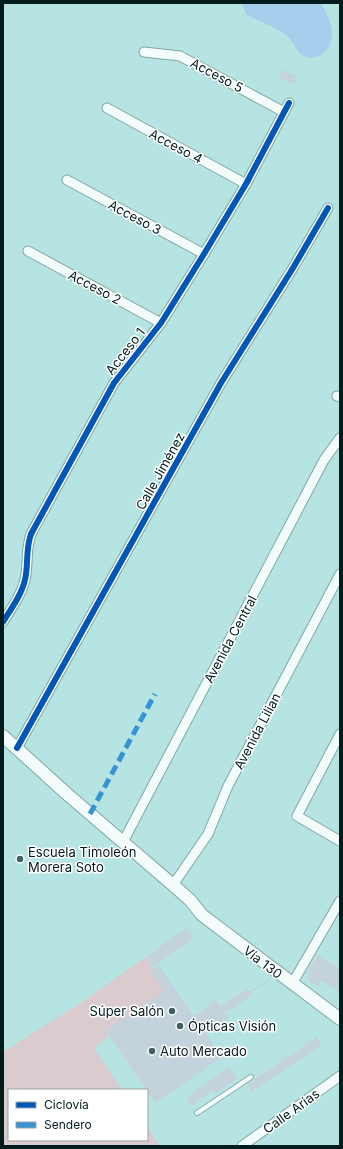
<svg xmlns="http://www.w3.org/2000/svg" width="343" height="1149" font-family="Inter,sans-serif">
<rect width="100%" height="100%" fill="#b6e4e3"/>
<polygon fill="#daccce" points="146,957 168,996 106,1031 109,1036 94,1048 122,1090 9,1090 9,1140 147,1140 147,1127 160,1146 3,1146 3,1052 85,1000"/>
<path fill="#a6ceed" d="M242 3H321C330 19 339 39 324 53 320 56 312 59 307 57 297 54 297 48 291 40 280 27 260 23 246 14Z"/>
<g fill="#c4d2dc">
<polygon points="282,70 297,77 294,84 278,77"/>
<polygon points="186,928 194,939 153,967 146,957"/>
<polygon points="318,955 340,968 340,992 321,980 318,987 307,980 309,974 307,973"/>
<polygon points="159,966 194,1016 216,1000 220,1006 247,988 252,995 225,1013 229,1018 206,1034 222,1057 155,1103 106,1031 164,991 151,972"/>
<polygon points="317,1037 322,1045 251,1092 247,1084"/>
<polygon points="229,1067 237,1079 215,1093 213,1090 191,1105 186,1098"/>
</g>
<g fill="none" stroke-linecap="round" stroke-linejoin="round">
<g stroke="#81a6a5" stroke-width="6">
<polyline id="lane" points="197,1113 251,1077"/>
</g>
<g stroke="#81a6a5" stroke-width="11">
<g id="street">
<polyline points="144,52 180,56 284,112"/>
<polyline points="107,108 246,184"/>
<polyline points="67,180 204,254"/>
<polyline points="28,251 161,323"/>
<polyline points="337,396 340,397"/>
<path d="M3 622C12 607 24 592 26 574 28 560 26 548 31 534L114 383 161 323 204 254 246 184 289 103"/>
<polyline points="340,734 297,816 340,841"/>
<polyline points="17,748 221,383 293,268 328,208"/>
<polyline points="123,842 324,460 340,438"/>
<polyline points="173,885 208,834 228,786 340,574"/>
<polyline points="292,984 340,901"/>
<polyline points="242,1146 340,1076"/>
</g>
</g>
<g stroke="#81a6a5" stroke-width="14">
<polyline id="secondary" points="3,736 67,794 173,885 190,900 202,915 340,1019"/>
</g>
<polyline stroke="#becbcb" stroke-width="1.5" stroke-dasharray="2 2" stroke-linecap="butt" points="251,992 270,980"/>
<use href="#lane" stroke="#f4fbfb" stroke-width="4.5"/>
<use href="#street" stroke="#f4fbfb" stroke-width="9"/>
<use href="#secondary" stroke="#f4fbfb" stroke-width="12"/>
<polyline stroke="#3694d4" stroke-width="5" stroke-dasharray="10 5" stroke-linecap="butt" points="90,814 155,694"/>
<g stroke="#fff" stroke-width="8">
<g id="cycleway">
<path d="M3 622C12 607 24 592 26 574 28 560 26 548 31 534L114 383 161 323 204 254 246 184 289 103"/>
<polyline points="17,748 221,383 293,268 328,208"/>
</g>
</g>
<use href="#cycleway" stroke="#0057b8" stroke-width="6"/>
</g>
<g fill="#416161" stroke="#fff" stroke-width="1.5">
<circle cx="20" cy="859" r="4"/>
<circle cx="172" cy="1011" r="4"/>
<circle cx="180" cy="1026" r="4"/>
<circle cx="152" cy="1051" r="4"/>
</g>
<g text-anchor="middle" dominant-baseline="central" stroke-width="3" stroke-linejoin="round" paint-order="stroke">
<g font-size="13" fill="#021b1b" stroke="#fff">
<text transform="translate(217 75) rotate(28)">Acceso 5</text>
<text transform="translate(176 146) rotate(28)">Acceso 4</text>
<text transform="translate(135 217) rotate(28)">Acceso 3</text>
<text transform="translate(95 287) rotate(28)">Acceso 2</text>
<text transform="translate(125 351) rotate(-52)">Acceso 1</text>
<text transform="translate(160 471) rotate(-61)">Calle Jiménez</text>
<text transform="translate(230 639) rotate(-62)">Avenida Central</text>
<text transform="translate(257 731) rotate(-62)">Avenida Lilian</text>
<text transform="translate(263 962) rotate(37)">Vía 130</text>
<text transform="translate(291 1111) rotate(-36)">Calle Arias</text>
</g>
<g font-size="13" fill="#021b1b" stroke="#fff" text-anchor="start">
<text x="28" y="852">Escuela Timoleón<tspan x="28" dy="15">Morera Soto</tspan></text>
<text x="164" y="1011" text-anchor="end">Súper Salón</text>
<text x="188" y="1026">Ópticas Visión</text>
<text x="160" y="1051">Auto Mercado</text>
</g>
</g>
<rect width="343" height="1149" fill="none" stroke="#021b1b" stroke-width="8"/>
<rect x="8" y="1089" width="140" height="52" fill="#ffffff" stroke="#9aa4a4"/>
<rect x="16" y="1102" width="20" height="6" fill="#0057b8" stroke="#9aa4a4"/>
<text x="44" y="1109" font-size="12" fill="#021b1b">Ciclovía</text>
<rect x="16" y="1122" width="20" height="6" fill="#3694d4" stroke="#9aa4a4"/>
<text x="44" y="1129" font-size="12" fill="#021b1b">Sendero</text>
</svg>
